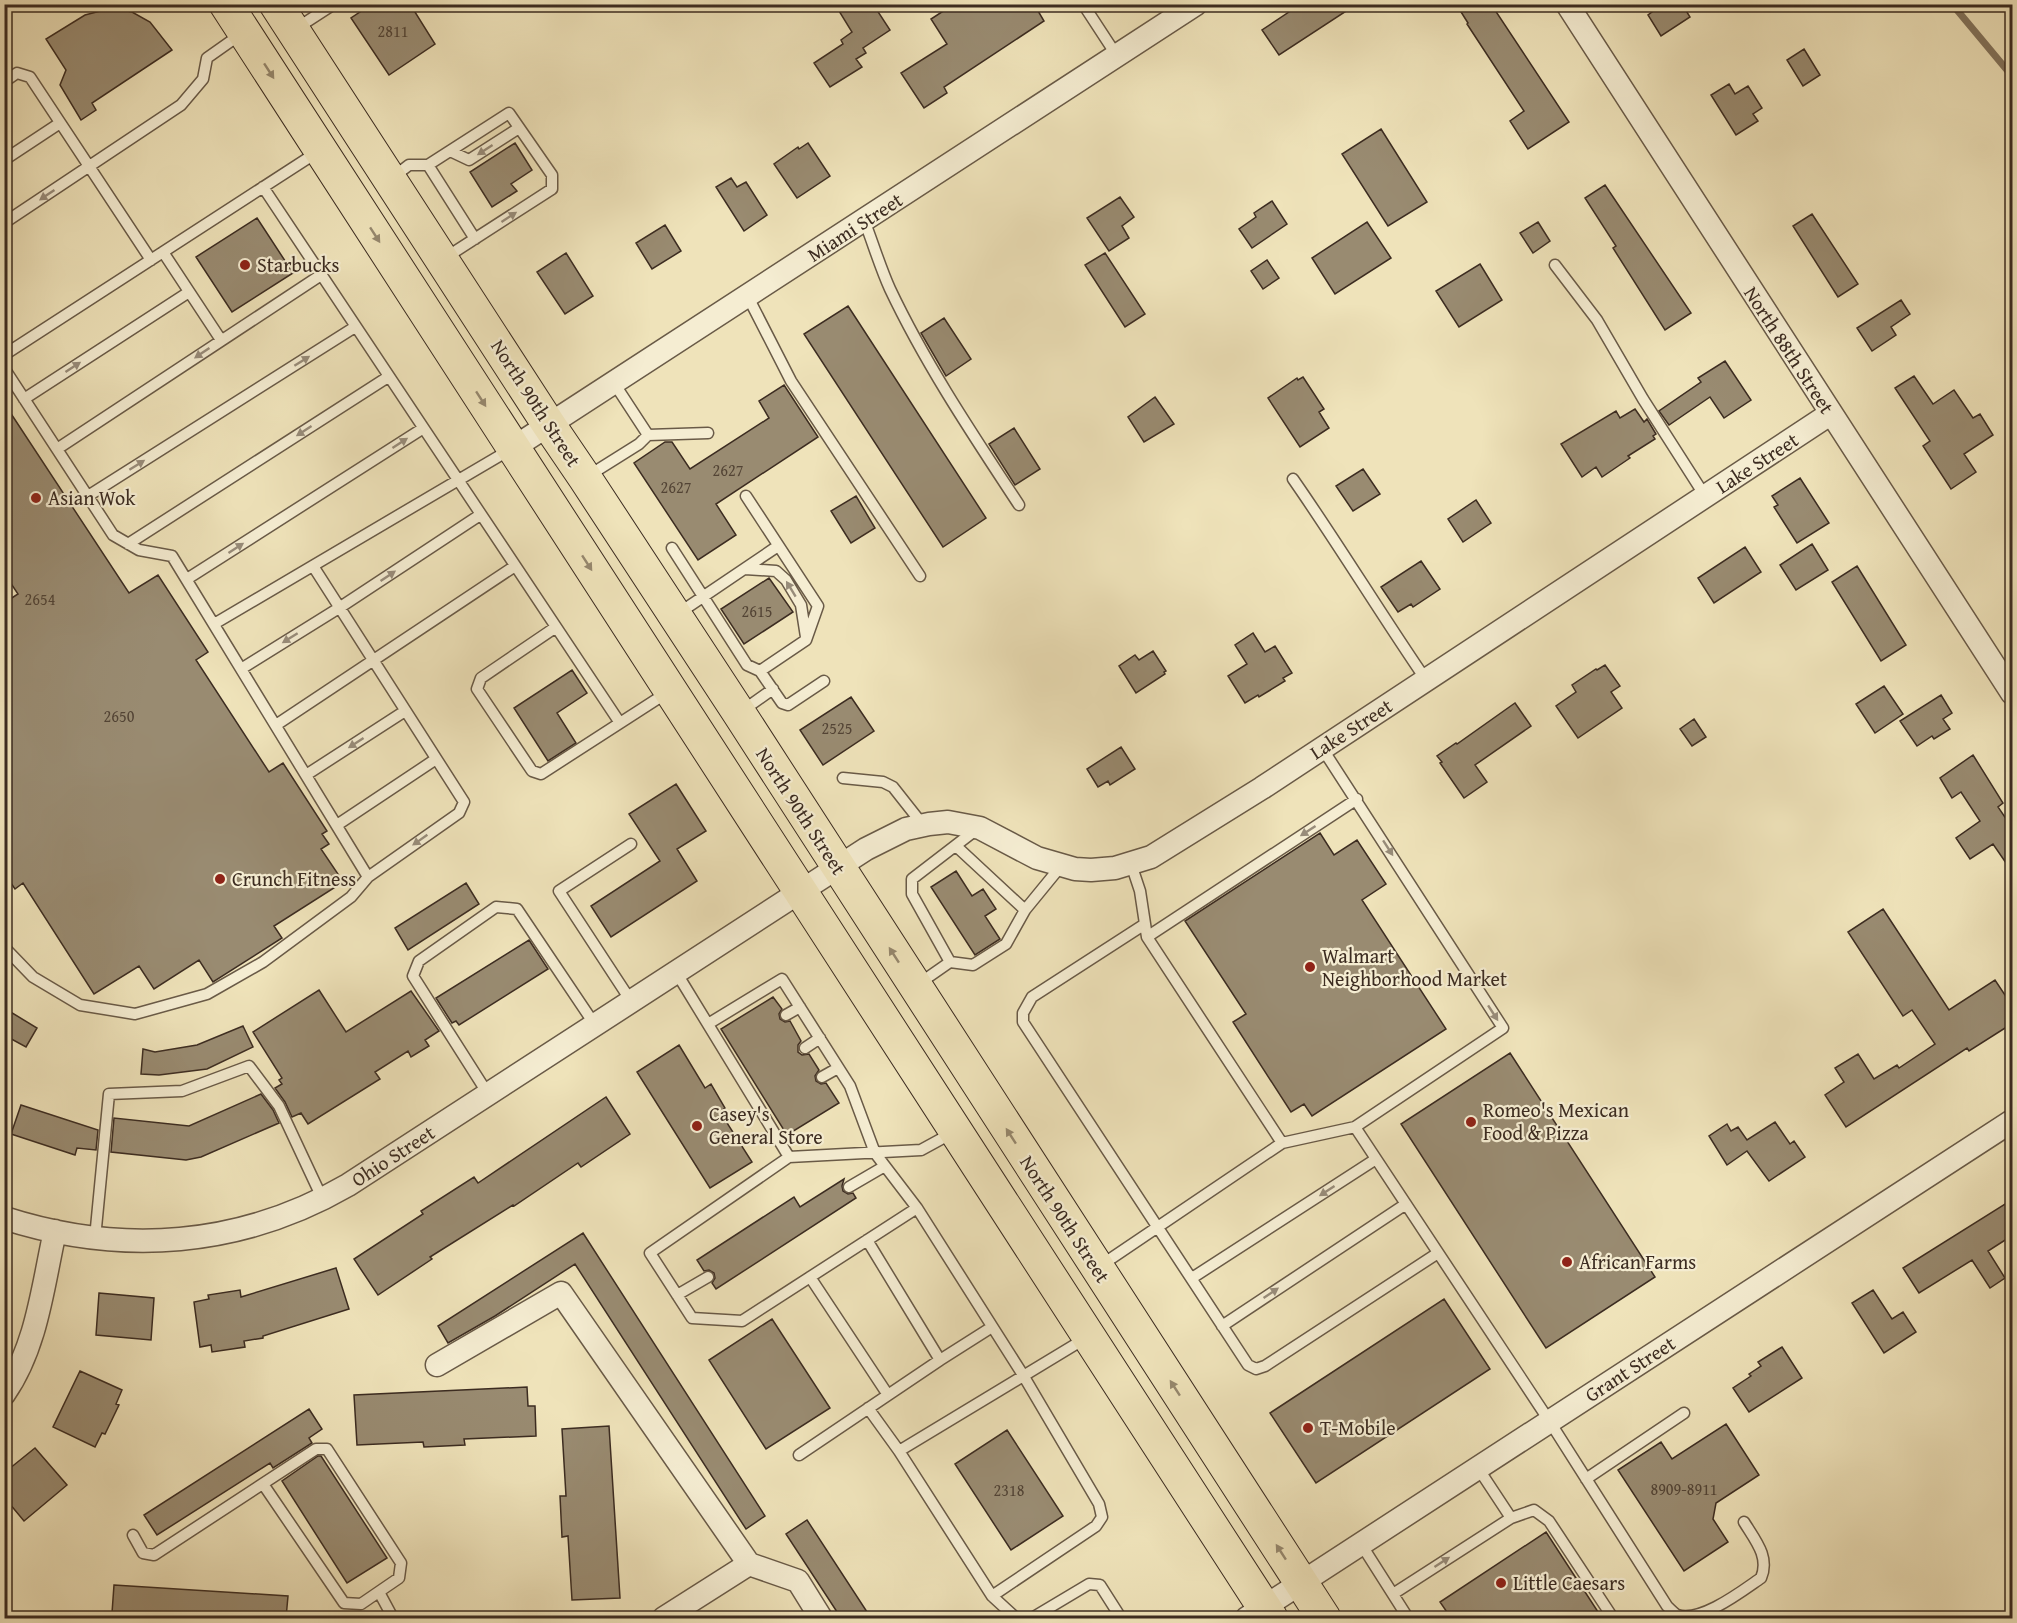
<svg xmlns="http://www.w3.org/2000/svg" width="2017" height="1623" font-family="'Gentium Book Plus',serif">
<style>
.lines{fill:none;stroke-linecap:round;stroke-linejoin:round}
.stream{stroke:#83755e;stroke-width:7}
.building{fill:#998b71;stroke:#3c2c21;stroke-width:1.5}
.service-casing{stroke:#695a47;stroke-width:13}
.minor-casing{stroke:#695a47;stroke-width:25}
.primary-casing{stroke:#3c2c21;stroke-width:35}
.service{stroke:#f5edd2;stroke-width:10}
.minor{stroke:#f5edd2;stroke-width:22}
.primary{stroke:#efe3ba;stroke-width:33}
.oneway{fill:#96886e}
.oneway2{fill:#988c7a}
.poi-dot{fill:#8f2418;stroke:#f5edd2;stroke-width:2}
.labels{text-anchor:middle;stroke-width:4.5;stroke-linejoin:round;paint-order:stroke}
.number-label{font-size:16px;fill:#534435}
.street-label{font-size:20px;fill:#3c2c21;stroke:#f5edd2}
.poi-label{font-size:20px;fill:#3c2c21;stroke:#f5edd2;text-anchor:start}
</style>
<rect width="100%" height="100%" fill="#efe3ba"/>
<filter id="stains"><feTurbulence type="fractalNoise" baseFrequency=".00333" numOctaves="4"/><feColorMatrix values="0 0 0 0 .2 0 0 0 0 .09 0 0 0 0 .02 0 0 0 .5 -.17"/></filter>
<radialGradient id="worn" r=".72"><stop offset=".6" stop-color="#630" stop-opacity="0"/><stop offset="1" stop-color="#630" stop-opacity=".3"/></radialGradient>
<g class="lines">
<path class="stream" d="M1952 4 2012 76"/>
</g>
<path class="building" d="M372 4H410L435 44 389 75 351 18Z
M849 4H873L890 30 863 48 866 53 856 59 862 67 830 87 814 63 843 44 841 40 852 32 839 11Z
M954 4H1034L1044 21 944 87 947 93 924 108 901 73 947 44 931 19Z
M1301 4H1357L1279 55 1262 30Z
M1456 4H1491L1569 122 1528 149 1510 121 1524 111 1467 24 1468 23Z
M1663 4H1682L1690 17 1661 36 1648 15Z
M112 8 132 12 150 22 172 50 92 103 96 110 81 120 60 85 66 70 46 39 85 15Z
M1804 49 1820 75 1803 86 1787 60Z
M1729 84 1735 94 1748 86 1762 108 1753 114 1758 121 1736 135 1711 95Z
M1381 129 1427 202 1388 226 1342 154Z
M515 143 532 170 511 184 517 191 492 207 470 172Z
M808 143 830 176 797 198 774 164 798 147 799 149Z
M731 178 737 187 746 182 767 215 744 231 716 187Z
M1605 185 1691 313 1665 330 1613 248 1616 246 1585 198Z
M1120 197 1134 217 1122 226 1129 238 1109 251 1087 218Z
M1272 201 1287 224 1252 248 1239 229 1256 217 1254 213Z
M1812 214 1858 284 1838 297 1793 226Z
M257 218 293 273 232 312 196 257Z
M1367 222 1391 258 1335 294 1312 258Z
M1538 222 1550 241 1533 253 1520 233Z
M665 225 681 251 652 269 636 243Z
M566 253 593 296 565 314 537 272Z
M1105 253 1145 314 1125 327 1085 265Z
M1267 260 1279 278 1263 289 1251 271Z
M1480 264 1502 300 1459 327 1436 291Z
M1901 300 1910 314 1891 327 1896 335 1872 351 1857 328Z
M848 306 986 518 943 547 804 334Z
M944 318 971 359 946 376 921 333Z
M1725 361 1751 400 1724 418 1710 397 1669 425 1659 411 1701 382 1698 378Z
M1914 376 1933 404 1954 390 1973 418 1980 414 1993 435 1964 454 1976 472 1951 489 1923 446 1930 441 1895 388Z
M1303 377 1324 409 1319 412 1329 428 1300 447 1268 398 1297 378 1298 380Z
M784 385 818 437 716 504 736 535 698 560 634 463 665 442H672L690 469 769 418 759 401Z
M1155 397 1174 424 1144 442 1128 417Z
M4 403 129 593 158 575 208 652 196 660 269 772 283 763 327 831 322 834 329 844 321 849 340 877 334 881 337 886 274 926 282 938 213 982 199 960 154 989 139 966 94 994 23 883 15 889 4 873V603L18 594 4 573Z
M1635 409 1644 422 1647 419 1656 434 1653 436 1655 439 1628 456 1630 458 1602 477 1596 467 1582 477 1561 444 1616 411 1620 418Z
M1014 428 1040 469 1015 485 989 444Z
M1363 469 1380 494 1353 511 1336 486Z
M1800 478 1829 523 1797 543 1774 507 1778 505 1772 496Z
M856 496 875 528 851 543 831 511Z
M1476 500 1491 523 1463 542 1448 519Z
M1812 544 1828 570 1796 590 1780 565Z
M1745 547 1761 572 1714 603 1698 578Z
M1421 561 1440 589 1413 607 1411 604 1398 612 1381 587Z
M1857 566 1906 645 1881 661 1832 582Z
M769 578 793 612 744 644 721 609Z
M1253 633 1265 652 1275 646 1292 673 1283 678 1285 681 1259 697 1258 695 1245 703 1228 676 1247 664 1235 645Z
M1153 651 1166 671 1164 672 1165 674 1136 693 1119 666 1135 655 1139 660Z
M1605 665 1620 686 1611 692 1622 708 1578 738 1556 706 1576 692 1572 685 1596 669 1597 670Z
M572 670 587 693 557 713 576 743 548 761 514 708Z
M1884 686 1903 714 1875 733 1856 704Z
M1941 695 1952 713 1943 719 1950 729 1934 739 1932 736 1917 746 1900 721Z
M851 697 874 731 823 765 800 730Z
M1515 703 1531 726 1475 765 1487 782 1464 798 1440 763 1442 762 1437 756 1456 743 1457 744Z
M1694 719 1706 737 1692 746 1680 729Z
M1121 747 1135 769 1110 785 1108 781 1098 787 1087 769Z
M1973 755 2003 803 1998 807 2013 829V873L1993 844 1970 859 1956 838 1980 821 1961 792 1952 798 1940 778Z
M676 784 706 831 677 849 697 881 611 937 591 906 660 861 629 814Z
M1320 833 1334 855 1357 840 1386 884 1362 900 1446 1029 1312 1116 1304 1104 1291 1112 1233 1022 1246 1014 1185 921Z
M956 871 972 896 983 889 996 909 985 916 1000 939 975 955 931 887Z
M466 883 479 904 408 950 395 928Z
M1883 909 1949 1010 1995 980 2013 1007V1023L1969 1051 1967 1048 1846 1127 1825 1095 1844 1082 1835 1068 1858 1054 1874 1079 1897 1065 1899 1068 1935 1044 1912 1010 1903 1016 1848 932Z
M529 940 548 969 459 1025 456 1021 452 1023 436 998Z
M319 990 346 1032 411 991 439 1031 425 1040 429 1046 411 1057 408 1051 375 1072 380 1079 308 1124 301 1113 292 1117 285 1102 275 1088 282 1084 279 1080 282 1078 253 1032Z
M773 997 782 1009 779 1014 780 1019 785 1022 790 1021 801 1041 798 1045V1052L802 1055 809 1054 819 1070 815 1076 816 1081 821 1084 826 1083 839 1103 787 1135 721 1029Z
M4 1008 37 1028 26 1047 4 1035Z
M243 1026 253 1047 207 1069 159 1075 141 1074 143 1049 155 1052 197 1045Z
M679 1045 705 1088 711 1084 725 1108 720 1112 752 1162 710 1188 637 1072Z
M1510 1053 1655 1277 1546 1348 1401 1124Z
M261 1094 273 1110 279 1123 201 1157 186 1160 111 1152 114 1118 189 1126Z
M606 1097 630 1134 581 1167 578 1163 514 1206 513 1205 430 1257 432 1259 378 1295 354 1259 423 1214 421 1211 474 1177 478 1183Z
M21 1105 98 1130 96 1150 77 1148 75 1155 11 1134Z
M1775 1122 1790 1144 1794 1141 1805 1157 1769 1181 1747 1151 1727 1165 1709 1136 1727 1124 1731 1131 1738 1127 1747 1140Z
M844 1179 842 1186 843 1191 848 1194 853 1193 856 1198 716 1289 712 1283 715 1278 714 1273 709 1270 704 1271 697 1260 794 1197 800 1207Z
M2013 1199V1235L1988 1251 2005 1278 1990 1288 1972 1260 1919 1293 1903 1268Z
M583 1233 765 1516 746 1529 575 1264 495 1316 448 1343 438 1326Z
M336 1268 349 1309 263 1336V1338L244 1341 245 1347 212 1352 211 1345 200 1347 194 1302 209 1299 208 1295 240 1290 241 1297Z
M1873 1290 1892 1319 1903 1312 1916 1332 1884 1353 1852 1303Z
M99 1293 154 1298 151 1340 96 1335Z
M1444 1299 1490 1369 1316 1483 1270 1413Z
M772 1319 830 1408 766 1449 709 1360Z
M1782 1347 1802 1378 1749 1412 1733 1388 1751 1376 1749 1374 1761 1366 1758 1362Z
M80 1371 122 1390 116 1404 119 1405 105 1434 102 1433 95 1447 53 1427Z
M527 1387 528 1406H535L536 1436 464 1439 465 1445 424 1447 423 1442 357 1445 354 1395Z
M309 1409 322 1429 309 1438 312 1443 273 1468 270 1463 157 1535 144 1515Z
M1726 1424 1759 1475 1716 1503 1713 1519 1728 1542 1684 1571 1618 1470 1661 1442 1672 1459Z
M609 1426 620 1598 572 1600 568 1536 562 1537 560 1496H566L562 1429Z
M1007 1430 1063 1516 1011 1550 955 1464Z
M35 1448 67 1485 24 1521 4 1497V1473Z
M318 1456H321L387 1558 347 1583 282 1481Z
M807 1520 871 1618H841L786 1534Z
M1546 1532 1602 1618H1451L1440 1602Z
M114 1585 288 1596 286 1618H115V1613H112Z"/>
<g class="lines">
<g class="service-casing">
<path id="service" d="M1083 4 1117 56
M297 28 334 4
M4 82 17 73 30 77 151 260
M450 151 469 160 519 128
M4 160 60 123
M428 165 475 239
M392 178 409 165H428L509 113 552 175V189L445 258
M263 187C381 366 501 544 620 723L541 774 532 771 477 689 481 678 556 627
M864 220C873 243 880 267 890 289 926 365 973 435 1019 505
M4 223 181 105 203 79 207 58 241 34
M163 252 221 340
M1555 265 1597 320 1643 399 1705 496
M748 297 791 381 920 576
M4 355 319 151
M4 368 113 535 139 550 172 556 368 877 351 897 263 962 207 994 135 1014 80 1005 33 977 4 947
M24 399 189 292
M648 435 708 433
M57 449 321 275
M588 476 639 444 648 435 614 383
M1293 479C1339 545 1380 613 1426 680
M88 496 355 327
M128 544 388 377
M672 548 747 665 760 671 806 640 818 606 746 496
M313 566 464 802 459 813 368 877
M745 569 776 571 786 580 801 605 806 637
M187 579 422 429
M679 613 778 546
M214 624 511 449
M241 669 339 608 480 515
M760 671 782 703 788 705 824 681
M742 711 773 689
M620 723 668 692
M276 725 515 566
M306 775 405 711
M843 778 883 782 893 787 923 825
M337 825 436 759
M956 846 1025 910 1061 866
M1145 924 1032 997 1023 1013V1022L1248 1365 1256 1369 1265 1366 1438 1253
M1147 937 1357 799
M950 962 973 965 1006 944 1025 910
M676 972 789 1157 921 1150 954 1132
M917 985 950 962 912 894V879L977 829
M631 1001 559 891 631 844
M786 1015 800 1007
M708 1024 782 979 850 1086 875 1153 917 1208
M805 1048 820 1038
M822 1077 838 1068
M488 1094 413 976 419 961 496 907 517 909 595 1025
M1355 1127 1550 1422 1667 1606C1670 1609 1674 1613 1677 1615 1701 1623 1742 1591 1761 1578 1770 1557 1755 1540 1744 1522
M1282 1143 1355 1127 1503 1028 1322 748
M789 1157 650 1253 692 1318 742 1321 917 1208 1023 1375 1099 1504 1102 1517 1096 1526 992 1596
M849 1187 885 1166
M95 1238 109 1094 182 1091 249 1066 279 1106 323 1200
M867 1240 940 1360
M1100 1266 1282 1143 1147 937 1140 891 1131 864
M810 1277 888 1395
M1192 1278 1376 1159
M677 1295 708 1277
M1222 1326 1406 1204
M868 1408 899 1451
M799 1455 940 1360 992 1327
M1586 1479 1684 1413
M1511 1518 1534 1510 1549 1521 1613 1618
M133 1535 143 1553 154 1555 316 1449H327L401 1563 399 1578 361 1604 344 1603 263 1484
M1361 1544 1408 1618
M379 1592 393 1618
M1393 1594 1511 1518 1478 1468
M1016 1618 992 1596 899 1451 1086 1338
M1032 1618 1089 1584 1100 1585 1121 1618"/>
</g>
<g class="minor-casing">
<path id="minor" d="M1567 4 2012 693
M513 448 1196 4
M4 1218C122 1256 241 1247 348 1185L866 849 906 829 929 824 948 822 980 828 1037 858 1075 869 1091 870 1115 868 1151 857 1262 788 1830 414
M437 1365 561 1293 749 1564 664 1618
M4 1394C37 1347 43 1285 55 1231
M749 1564 798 1581 821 1618
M1247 1618 2012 1121"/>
</g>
<g class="primary-casing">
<path id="primary" d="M226 4 1271 1618
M276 4 549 425 585 478 739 713 1324 1618"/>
</g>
<use href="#service" class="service"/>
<use href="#minor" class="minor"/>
<use href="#primary" class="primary"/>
</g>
<defs><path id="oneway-solid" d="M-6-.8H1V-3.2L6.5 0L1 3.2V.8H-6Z" transform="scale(1.5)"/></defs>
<g class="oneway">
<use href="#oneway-solid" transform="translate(269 71) rotate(57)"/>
<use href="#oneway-solid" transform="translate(375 235) rotate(57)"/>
<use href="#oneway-solid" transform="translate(481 399) rotate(57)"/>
<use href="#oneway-solid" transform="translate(587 563) rotate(57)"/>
<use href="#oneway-solid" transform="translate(894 955) rotate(-123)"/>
<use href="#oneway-solid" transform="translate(1011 1136) rotate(-123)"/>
<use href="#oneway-solid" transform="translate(1175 1388) rotate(-123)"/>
<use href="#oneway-solid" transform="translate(1281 1552) rotate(-123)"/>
</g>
<g class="oneway2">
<use href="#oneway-solid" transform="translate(485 150) rotate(147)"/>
<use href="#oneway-solid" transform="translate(47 195) rotate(146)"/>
<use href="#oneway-solid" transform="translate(509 217) rotate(-33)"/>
<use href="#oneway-solid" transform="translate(202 353) rotate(146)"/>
<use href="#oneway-solid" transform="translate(302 361) rotate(-32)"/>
<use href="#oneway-solid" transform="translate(73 367) rotate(-33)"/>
<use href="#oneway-solid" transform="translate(304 431) rotate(147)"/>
<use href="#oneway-solid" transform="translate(400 443) rotate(-33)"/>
<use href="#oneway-solid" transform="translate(137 465) rotate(-32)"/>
<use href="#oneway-solid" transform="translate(236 548) rotate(-33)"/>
<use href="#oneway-solid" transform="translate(388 576) rotate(-34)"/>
<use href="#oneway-solid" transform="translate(791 589) rotate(-121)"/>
<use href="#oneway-solid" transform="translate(290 638) rotate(148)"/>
<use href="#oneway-solid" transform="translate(356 743) rotate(147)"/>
<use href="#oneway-solid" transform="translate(1308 831) rotate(147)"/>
<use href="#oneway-solid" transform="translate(420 840) rotate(145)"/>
<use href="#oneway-solid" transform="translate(1388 848) rotate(57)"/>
<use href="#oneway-solid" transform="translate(1493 1013) rotate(57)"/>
<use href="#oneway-solid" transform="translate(1327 1191) rotate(147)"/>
<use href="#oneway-solid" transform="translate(1271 1293) rotate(-34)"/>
<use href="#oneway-solid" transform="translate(1442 1562) rotate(-33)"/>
</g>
<g class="poi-dot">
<circle cx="245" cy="265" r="6"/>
<circle cx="36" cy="498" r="6"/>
<circle cx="220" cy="879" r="6"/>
<circle cx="1310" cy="967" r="6"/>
<circle cx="1471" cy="1122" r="6"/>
<circle cx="697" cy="1126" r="6"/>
<circle cx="1567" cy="1262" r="6"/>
<circle cx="1308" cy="1428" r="6"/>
<circle cx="1501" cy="1583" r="6"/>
</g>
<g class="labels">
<g class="number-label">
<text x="393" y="37">2811</text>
<text x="728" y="476">2627</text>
<text x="676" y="493">2627</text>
<text x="40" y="605">2654</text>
<text x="757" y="617">2615</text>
<text x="119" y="722">2650</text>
<text x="837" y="734">2525</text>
<text x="1684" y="1495">8909-8911</text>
<text x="1009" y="1496">2318</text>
</g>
<g class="street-label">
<text transform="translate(855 227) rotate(-33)" y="7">Miami Street</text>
<text transform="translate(1789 350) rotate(57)" y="7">North 88th Street</text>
<text transform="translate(536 403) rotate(57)" y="7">North 90th Street</text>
<text transform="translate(1757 463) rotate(-33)" y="7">Lake Street</text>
<text transform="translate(1351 729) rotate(-33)" y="7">Lake Street</text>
<text transform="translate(801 811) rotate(57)" y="7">North 90th Street</text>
<text transform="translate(393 1156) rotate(-33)" y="7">Ohio Street</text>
<text transform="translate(1065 1219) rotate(57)" y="7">North 90th Street</text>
<text transform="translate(1630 1369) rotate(-33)" y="7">Grant Street</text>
</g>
<g class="poi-label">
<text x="257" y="272">Starbucks</text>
<text x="48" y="505">Asian Wok</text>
<text x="232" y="886">Crunch Fitness</text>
<text x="1322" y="963">Walmart<tspan x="1322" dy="23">Neighborhood Market</tspan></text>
<text x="1483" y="1117">Romeo's Mexican<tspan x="1483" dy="23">Food &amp; Pizza</tspan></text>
<text x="709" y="1121">Casey's<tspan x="709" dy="23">General Store</tspan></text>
<text x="1579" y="1269">African Farms</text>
<text x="1320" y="1435">T-Mobile</text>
<text x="1513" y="1590">Little Caesars</text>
</g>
</g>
<rect width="2017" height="1623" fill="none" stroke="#efe3ba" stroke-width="24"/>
<rect x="6" y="6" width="2005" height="1611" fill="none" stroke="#3c2c21" stroke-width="3"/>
<rect x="12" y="12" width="1993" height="1599" fill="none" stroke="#3c2c21" stroke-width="1.5"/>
<rect width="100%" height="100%" filter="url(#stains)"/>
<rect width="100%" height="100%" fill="url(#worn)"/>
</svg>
